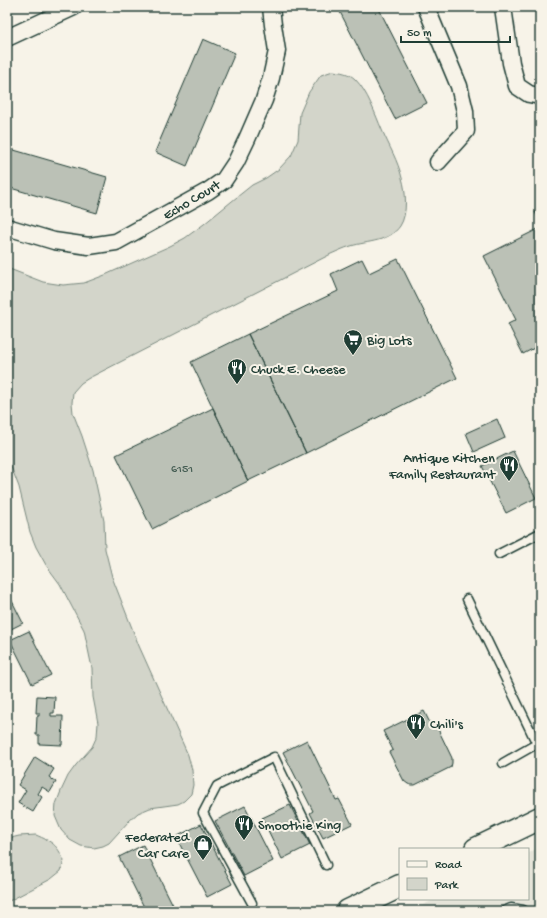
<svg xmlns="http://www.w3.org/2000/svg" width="547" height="918" font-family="'Gochi Hand',sans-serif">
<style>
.built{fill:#e5e4d9}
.green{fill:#d3d5ca;stroke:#79897f}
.building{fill:#bbc1b6;stroke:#1f3d34}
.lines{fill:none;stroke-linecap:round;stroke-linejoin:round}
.lane-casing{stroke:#1f3d34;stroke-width:11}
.street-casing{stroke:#1f3d34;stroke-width:19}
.primary-casing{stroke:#1f3d34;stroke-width:25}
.lane{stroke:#f7f3e8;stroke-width:8}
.street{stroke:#f7f3e8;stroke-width:16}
.primary{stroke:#f7f3e8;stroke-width:22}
.labels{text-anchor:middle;stroke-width:4;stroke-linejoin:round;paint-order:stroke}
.number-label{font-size:12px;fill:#465e54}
.street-label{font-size:14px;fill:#1f3d34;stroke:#f7f3e8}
.poi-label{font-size:14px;fill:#1f3d34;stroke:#f7f3e8;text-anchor:start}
</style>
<rect width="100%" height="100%" fill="#f7f3e8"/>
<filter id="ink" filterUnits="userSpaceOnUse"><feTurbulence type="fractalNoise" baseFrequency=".025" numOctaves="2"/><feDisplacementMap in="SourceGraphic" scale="8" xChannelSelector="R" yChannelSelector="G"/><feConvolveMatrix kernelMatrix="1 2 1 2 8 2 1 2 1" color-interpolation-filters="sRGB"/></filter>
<g filter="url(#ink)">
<path class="built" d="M540 847V911H411L435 899H528V853Z"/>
<path class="green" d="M333 71C341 72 349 73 355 79 368 92 375 114 382 130 389 146 398 161 402 178 406 191 408 214 400 226 389 242 368 241 351 246 344 248 338 251 331 254L89 378 81 383 73 392 72 403 73 413 82 436 93 470 104 521 105 549 112 577 139 646 188 755 192 770 193 785 191 794 184 801 178 804 150 808 138 813 129 821 109 843 103 846 94 848 81 846 70 840 61 830 55 816 56 804 61 791 68 776 76 765 92 747 97 736 98 723 93 697 92 668 84 630 60 584 46 565 36 547 30 532 19 487 12 469 7 460V268L43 282 63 285 84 283 105 275 170 246 185 238 204 224 237 197 252 185 266 178 279 169 291 156 298 140 300 113 309 92 321 75Z
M36 835C52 842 57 844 64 861L61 871 51 879 7 902V839L19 836Z"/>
<path class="building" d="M344 7H378L427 103 395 119 339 10Z
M203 39 235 53 187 166 155 152Z
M7 148 107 177 97 213 7 187Z
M540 210V222L535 212Z
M540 228V345L523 354 508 324 516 320 484 256Z
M362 259 369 273 398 259 457 378 306 453 248 334 338 291 331 274Z
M248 334 306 453 248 481 191 362Z
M213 408 248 481 152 529 116 455Z
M497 419 505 438 474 452 466 433Z
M513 451 536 498 506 513 482 466Z
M9 595 23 623 7 631V597Z
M29 631 51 675 32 684 10 640Z
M37 696 55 697 54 713H51V716H63L62 745 39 744V735H36L37 716H39V713H36Z
M424 711 433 729 437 727 452 758V763L451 767 415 785H411L408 784 404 781 389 752 393 750 383 731Z
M307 740 336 800 339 799 352 824 323 838 310 813 313 811 283 752Z
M35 757 54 769 49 777 56 782 50 792 42 787 38 794 42 797 33 812 18 803 26 790 18 785Z
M290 805 310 845 282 859 262 818Z
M245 806 273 861 244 876 215 821Z
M201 824 232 884 207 897 176 837Z
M143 845 176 911H146L119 857Z"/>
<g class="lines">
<g class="lane-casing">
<path id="lane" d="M499 554 540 533
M467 599 537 744
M503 763 540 742
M252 903 203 813 217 786 274 757 326 865
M504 911 511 908 523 910V911"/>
</g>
<g class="street-casing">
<path id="street" d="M426 7 459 86 465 111 466 131 438 162
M503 7 511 63 517 86 529 94 540 96
M7 38 74 7
M7 227 54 241 89 246 116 242 208 191 224 180 236 162 247 139 264 100 271 78 277 51 273 25 271 7"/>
</g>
<g class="primary-casing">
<path id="primary" d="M476 849 540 818
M348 911 400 886"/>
</g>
<use href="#lane" class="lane"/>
<use href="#street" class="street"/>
<use href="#primary" class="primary"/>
</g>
</g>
<defs>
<g id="supermarket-pin" transform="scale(1)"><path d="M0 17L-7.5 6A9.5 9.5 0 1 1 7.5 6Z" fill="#1f3d34" stroke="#f7f3e8"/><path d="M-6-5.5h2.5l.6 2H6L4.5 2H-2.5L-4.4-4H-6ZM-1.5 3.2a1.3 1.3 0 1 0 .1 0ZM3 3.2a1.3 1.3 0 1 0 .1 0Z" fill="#fff"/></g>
<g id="restaurant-pin" transform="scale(1)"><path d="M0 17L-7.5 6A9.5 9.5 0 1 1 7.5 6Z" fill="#1f3d34" stroke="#f7f3e8"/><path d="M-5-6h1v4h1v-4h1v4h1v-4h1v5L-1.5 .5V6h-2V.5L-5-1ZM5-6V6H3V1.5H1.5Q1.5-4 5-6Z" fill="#fff"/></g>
<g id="shop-pin" transform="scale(1)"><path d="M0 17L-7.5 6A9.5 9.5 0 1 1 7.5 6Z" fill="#1f3d34" stroke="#f7f3e8"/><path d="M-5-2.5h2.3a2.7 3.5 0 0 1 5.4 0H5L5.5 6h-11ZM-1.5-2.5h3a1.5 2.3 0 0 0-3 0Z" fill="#fff"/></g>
</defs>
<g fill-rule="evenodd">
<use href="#supermarket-pin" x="353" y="339"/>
<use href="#restaurant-pin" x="237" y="368"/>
<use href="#restaurant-pin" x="509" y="465"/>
<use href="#restaurant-pin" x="416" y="723"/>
<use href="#restaurant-pin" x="244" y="824"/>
<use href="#shop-pin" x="203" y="844"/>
</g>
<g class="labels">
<g class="number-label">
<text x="182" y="472">6151</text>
</g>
<g class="street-label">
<text transform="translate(191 199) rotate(-31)" y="5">Echo Court</text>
</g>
<g class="poi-label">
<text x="367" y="344">Big Lots</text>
<text x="251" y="373">Chuck E. Cheese</text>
<text x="495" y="462" text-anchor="end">Antique Kitchen<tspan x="495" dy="16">Family Restaurant</tspan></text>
<text x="430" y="728">Chili's</text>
<text x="258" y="829">Smoothie King</text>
<text x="189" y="841" text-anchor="end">Federated<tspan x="189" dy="16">Car Care</tspan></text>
</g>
</g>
<rect width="547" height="918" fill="none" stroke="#f7f3e8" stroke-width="24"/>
<rect x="12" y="12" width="523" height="894" fill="none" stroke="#1f3d34" stroke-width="1.5" filter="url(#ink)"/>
<rect x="399" y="848" width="130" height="52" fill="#f7f3e8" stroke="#a1aaa0"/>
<rect x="407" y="861" width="20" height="6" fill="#f7f3e8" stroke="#a1aaa0"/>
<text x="435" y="868" font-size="12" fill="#1f3d34">Road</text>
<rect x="407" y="878" width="20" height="12" fill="#d3d5ca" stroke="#a1aaa0"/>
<text x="435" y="888" font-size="12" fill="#1f3d34">Park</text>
<path d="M401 36v6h109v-6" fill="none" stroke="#1f3d34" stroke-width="2"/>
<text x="407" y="36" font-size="12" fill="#1f3d34" stroke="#f7f3e8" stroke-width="3" paint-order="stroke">50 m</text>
</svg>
